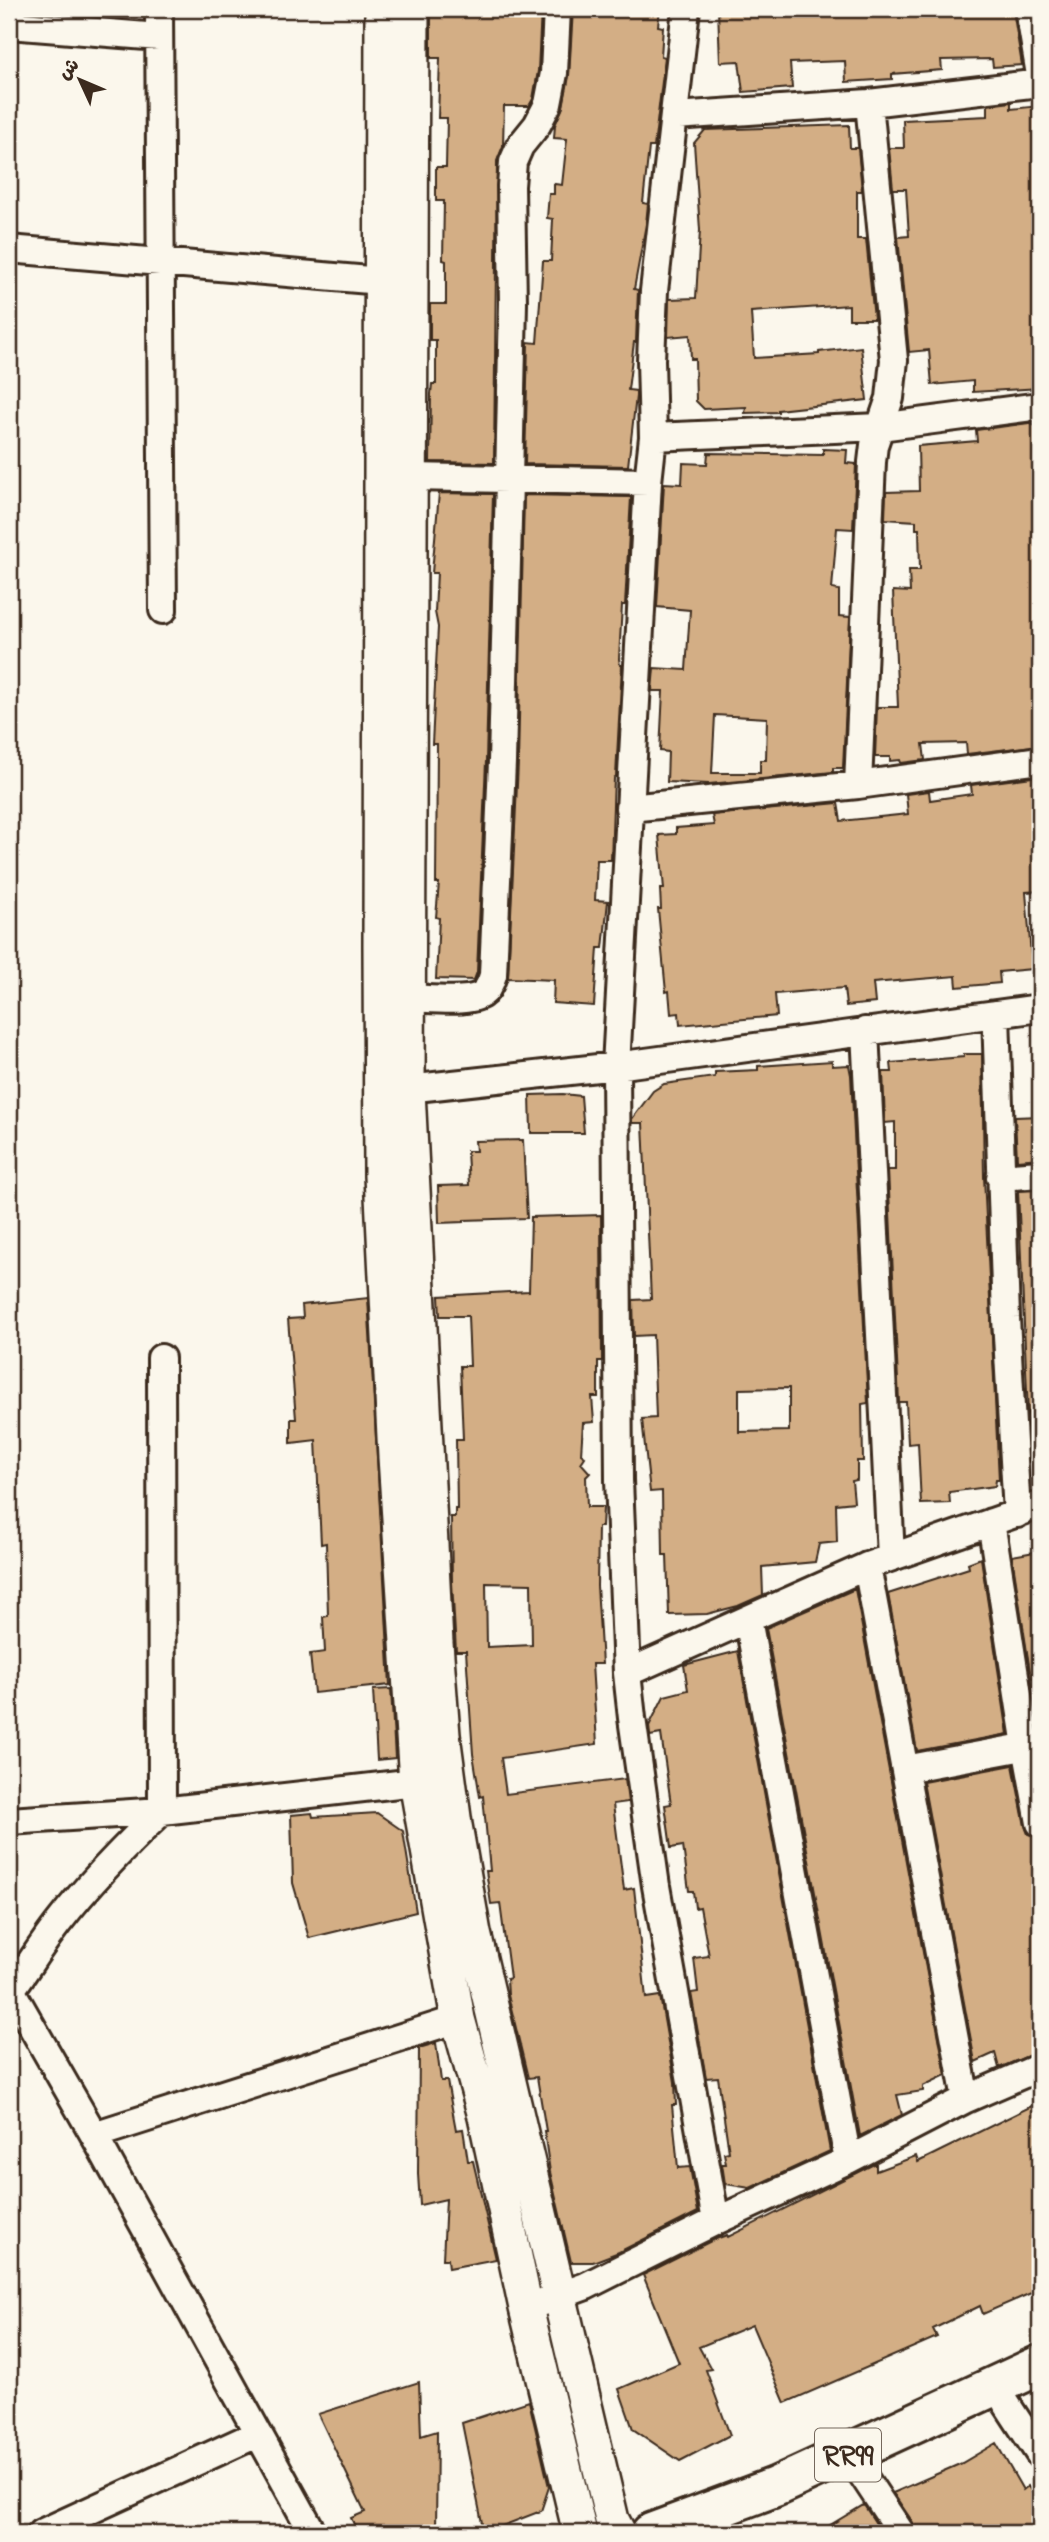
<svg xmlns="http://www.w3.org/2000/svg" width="1049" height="2542" font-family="'Indie Flower','Playpen Sans Arabic',sans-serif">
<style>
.building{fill:#d3ae85;stroke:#3b2a1e;stroke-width:2;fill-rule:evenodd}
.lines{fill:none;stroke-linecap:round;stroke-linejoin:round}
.minor-casing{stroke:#3b2a1e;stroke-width:32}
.tertiary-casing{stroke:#3b2a1e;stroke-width:38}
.primary-casing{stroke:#3b2a1e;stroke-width:44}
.minor{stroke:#fbf7ec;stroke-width:26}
.tertiary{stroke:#fbf7ec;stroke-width:33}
.primary{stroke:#fbf7ec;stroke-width:38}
.labels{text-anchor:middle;stroke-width:7;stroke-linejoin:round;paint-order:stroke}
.shield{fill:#fbf7ec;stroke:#75685c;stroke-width:2}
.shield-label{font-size:30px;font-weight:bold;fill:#3b2a1e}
</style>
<rect width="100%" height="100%" fill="#fbf7ec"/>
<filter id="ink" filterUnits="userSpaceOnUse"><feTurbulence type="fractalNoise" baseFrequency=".0143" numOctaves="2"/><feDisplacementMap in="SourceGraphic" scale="14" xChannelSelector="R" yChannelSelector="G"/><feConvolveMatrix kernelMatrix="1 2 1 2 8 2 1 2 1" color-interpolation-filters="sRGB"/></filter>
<g filter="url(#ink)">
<path class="building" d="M431 9H541L538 71 533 99 529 106H504L503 146 497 161 494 463 430 462 431 394 432 384H436V340H430V304H446V261L443 260 444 201H436V167H446L447 118H438L440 58H431Z
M573 9H660L658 26 663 27 661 56 665 57 654 147H649L643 203 648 204 646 224 634 289 638 290 636 342H634L628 390 636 391V396L628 466 525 464 528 342 537 343 543 261H551L553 219 547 218 549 194H554V184L562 185 567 139 554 138 555 125 563 107 569 76Z
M718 9H783V16L827 13 826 9H1008L1013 10 1022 65 993 67 992 59 941 60 942 70 892 74V79L846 82 845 61 790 63 792 88 743 92 739 61 720 62Z
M1011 102V109L1040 106V388L973 392V381L932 385 929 350 909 352 898 237 909 236 906 189H893L889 148H904L903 120 988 116V105Z
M849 125 850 148H858L862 191H857V239H866L874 319H849V305L751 312 754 358 819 354V352L861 347 867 400 778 410V412L745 413 746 407 704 409 696 401 695 359H691L690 335 668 337 669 299 696 298 700 230 694 143 705 130Z
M1029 423 1040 428V745L967 754 966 743 923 744 925 760 901 763 900 760 890 761V757H875L877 707H898L893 591 910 592 909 570H920L919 529H916V521L885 519 886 492 919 491 918 446 977 441 976 430Z
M823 449 847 450 846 463 856 464 853 529 837 528 832 589 839 590V616L850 617 843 768H833V772L709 784 667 782 668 752 660 751 663 691H652L654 668 686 670 690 610 657 607 664 483 682 484 683 463 707 464 708 453 823 455ZM715 715 767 718 766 760H760V773H712Z
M439 493 493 494 486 761 477 972 474 980 436 979 439 918 436 917 439 883H436L437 744H432L438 627 435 612 437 573H432Z
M524 495 631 497 625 605H622L619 659 620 665H622L616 776 614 778 611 860H597L595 900 608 901 603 948H598L594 1006 553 1003 554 980 508 978 518 763Z
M1040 776V891L1026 892 1032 969 999 972 1000 983 957 987 956 976 873 983 875 1003 846 1006 844 988 775 994 777 1016 680 1025 679 1013 671 1014 669 991 666 992 658 909H661L660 889H664L659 835 676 834V828L714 825 712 815 838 803 841 821 908 814 906 794 929 791 930 800 972 794 971 785Z
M964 1054H982L984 1177 999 1480H996L995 1486 949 1492 950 1503 921 1504 918 1443 908 1444 906 1402H899L888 1170H895V1122L885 1123 883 1072H892L891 1063 964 1057Z
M832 1061V1066L849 1065 851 1075 868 1403 862 1404 863 1461H857V1480L852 1481 854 1502 836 1504 837 1542 819 1544 815 1562 762 1567 763 1595 738 1606 707 1614 669 1615 667 1555H663L662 1491 650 1492 642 1419 656 1418 653 1335 634 1336 633 1300 651 1299 643 1123H632V1119L653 1091 664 1084 715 1077V1072L758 1070V1066ZM789 1388V1431L739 1432V1389Z
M563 1094 581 1096 584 1133H531L530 1095Z
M1040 1116V1158L1017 1160 1015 1117Z
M523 1140 527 1218 464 1220V1222L439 1223 438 1186 469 1185 467 1151H476L475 1141Z
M1040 1190V1457L1030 1458 1018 1191Z
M601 1215 602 1361H598V1397H592L594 1422 583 1423 581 1454 585 1457 581 1463 590 1473 586 1477 587 1507H603L602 1527H598L597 1586 602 1664H592L597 1744 501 1758 506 1794 625 1779 628 1802 613 1804 624 1890 634 1888 646 1998 660 1996 675 2082 676 2105H672L678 2168 690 2167 698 2212 619 2252 593 2262H571L550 2172 544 2131H546L537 2077 528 2078 508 1995 507 1979 510 1978 500 1903 491 1904 486 1871H490L483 1796 480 1797 473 1754 466 1651H456L452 1582 451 1517H455V1509H457L456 1439H463L460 1366H470L468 1316H440L439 1296 529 1291 531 1217ZM486 1583 531 1584 532 1645 487 1647Z
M368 1298 390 1685 314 1693 310 1654 325 1652 323 1617 328 1616 326 1543 321 1544 316 1440 291 1443V1419H296L288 1319 303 1318 302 1305Z
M1040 1551V1677L1031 1678 1012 1556Z
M981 1558 1008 1734 917 1751 888 1594 969 1568 968 1563Z
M855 1589 946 2075 923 2086V2091L897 2095 902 2115 860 2136 766 1628Z
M738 1651 830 2151 750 2188 725 2184 722 2164H726L724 2153 729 2152 718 2077 706 2078 691 1993 698 1992 694 1958 709 1956 700 1907 695 1908 693 1891H689L683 1846 671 1848 665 1805 671 1804 661 1734 650 1736 649 1726 664 1696 688 1690 684 1665Z
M391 1689 395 1758 377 1760 373 1690Z
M1013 1765 1025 1826 1028 1834 1040 1838V2051L999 2068 995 2053 975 2062 923 1782Z
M312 1813 313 1817 377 1813 403 1831 416 1912 309 1938 293 1883 291 1815Z
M436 2043 441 2081H447L456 2130 463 2129 468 2161H473L496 2259 449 2268 448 2259H443L446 2199 420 2205 418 2174 419 2048Z
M1040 2102V2289L983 2314 980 2306 933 2329 937 2337 785 2403 752 2325 699 2347 711 2369 706 2370 730 2435 680 2461 633 2429 619 2389 679 2363 643 2275 713 2240 727 2235 728 2237 876 2163V2171L916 2156 918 2162Z
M419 2382 421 2436 437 2431 436 2533H358L351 2518 365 2512 318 2414Z
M529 2401 549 2487 541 2511 484 2533 462 2423Z
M996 2443 1023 2490 1028 2486 1040 2506V2533H917L914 2524 893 2493 962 2463Z
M864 2505 882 2533H817L862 2506Z"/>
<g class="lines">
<g class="minor-casing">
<path id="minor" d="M159 9 163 610
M686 9 654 291 651 360 653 437 648 482 616 1066 619 1480 627 1673 632 1718 656 1886 716 2221
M1029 9 1040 75
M9 25 159 37
M675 116 869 103 1040 83
M9 249 381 281
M653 437 880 427 1040 406
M412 477 648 482
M858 785 872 462 874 445 890 398 894 360 869 103
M629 808 858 785 1040 760
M408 998C425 998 469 1004 482 994 488 990 491 982 493 975L502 762 509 480 513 303 511 186 513 162 520 146 537 125 548 104 554 73 557 9
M996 1014 1006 1318 1017 1514
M865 1031 891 1557
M389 1091 616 1066 1040 1008
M1000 1177 1040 1174
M991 1522 1026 1746 1040 1823
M867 1566 966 2099
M748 1619 848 2160
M627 1673 867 1566 1040 1505
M905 1769 1040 1744
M9 1821 162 1811 416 1782
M11 1990 94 2135 313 2533
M9 1993C26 1970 41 1945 59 1922 90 1882 125 1846 162 1811L161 1358
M94 2135 458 2019
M526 2308 586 2286 716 2221 848 2160 966 2099 1040 2067
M1006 2403 1040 2455
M840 2459 860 2471 901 2533
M41 2533 257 2434"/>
</g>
<g class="tertiary-casing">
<path id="tertiary" d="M382 9 380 947 381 1176 395 1457 416 1782 458 2019 485 2116 526 2308 580 2533
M412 9 408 1091 436 1643 443 1735 455 1825 474 1933 612 2520 619 2533"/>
</g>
<g class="primary-casing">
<path id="primary" d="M651 2533 775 2487 1040 2365"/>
</g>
<use href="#minor" class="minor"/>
<use href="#tertiary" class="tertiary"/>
<use href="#primary" class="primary"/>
</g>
</g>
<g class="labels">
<rect class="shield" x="815" y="2428.5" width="66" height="53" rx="5"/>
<g class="shield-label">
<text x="848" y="2465">RR99</text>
</g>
</g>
<rect width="1049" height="2542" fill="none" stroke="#fbf7ec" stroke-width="35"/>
<rect x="18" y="18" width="1014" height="2507" fill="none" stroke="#3b2a1e" stroke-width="2.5" filter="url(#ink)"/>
<g transform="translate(80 80) rotate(314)" stroke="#fbf7ec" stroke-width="5" paint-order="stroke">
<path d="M0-5L12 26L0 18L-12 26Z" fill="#3b2a1e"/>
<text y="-10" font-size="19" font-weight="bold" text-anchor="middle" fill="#3b2a1e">ش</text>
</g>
</svg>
